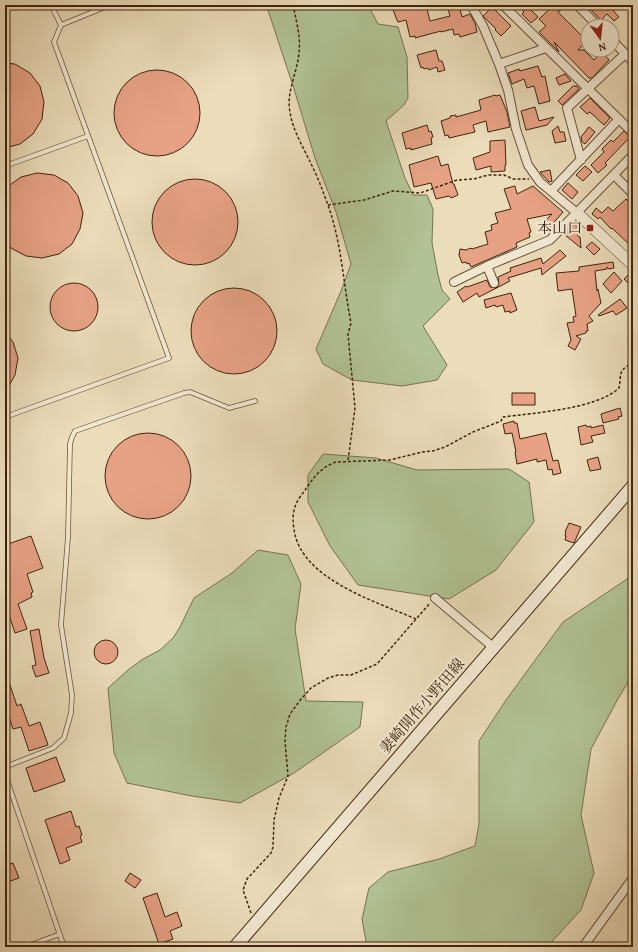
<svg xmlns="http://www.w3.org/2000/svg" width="638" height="952" font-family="'Gentium Book Plus','Noto Serif JP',serif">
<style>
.green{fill:#b1c294;stroke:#787350}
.building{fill:#e7a285;stroke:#3f240b}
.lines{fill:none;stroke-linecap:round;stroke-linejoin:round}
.service-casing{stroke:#6a5237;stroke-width:5.5}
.minor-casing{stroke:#6a5237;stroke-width:10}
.tertiary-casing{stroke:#6a5237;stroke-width:12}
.secondary-casing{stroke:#3f240b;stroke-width:14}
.path{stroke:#3f240b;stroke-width:1.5;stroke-dasharray:3 2;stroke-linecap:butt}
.service{stroke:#f2e8d2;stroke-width:4}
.minor{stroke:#f2e8d2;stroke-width:8}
.tertiary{stroke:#f2e8d2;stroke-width:11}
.secondary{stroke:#f2e8d2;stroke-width:12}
.poi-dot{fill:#8f2418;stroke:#f2e8d2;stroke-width:1.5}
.labels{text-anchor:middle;stroke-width:4;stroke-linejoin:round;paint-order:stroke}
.poi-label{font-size:15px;fill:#3f240b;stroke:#f2e8d2;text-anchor:end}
.street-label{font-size:15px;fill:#3f240b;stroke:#f2e8d2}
</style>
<rect width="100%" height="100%" fill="#ebdcba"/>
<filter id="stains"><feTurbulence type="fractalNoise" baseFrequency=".005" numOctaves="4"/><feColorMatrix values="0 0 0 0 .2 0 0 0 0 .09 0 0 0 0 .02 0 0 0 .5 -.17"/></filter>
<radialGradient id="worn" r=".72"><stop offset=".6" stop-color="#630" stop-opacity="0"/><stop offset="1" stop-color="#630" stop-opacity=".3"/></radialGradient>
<path class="green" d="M267 5H368L378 24 398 27 407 57 408 98 404 105 386 121 405 178 413 195H427L433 209 432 243 438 275 442 290 450 299 423 326 447 365 437 380 402 386 352 380 323 364 316 349 341 291 351 264 336 212 315 158 295 92 267 7Z
M323 454 376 458 417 470 509 469 529 482 534 522 496 570 449 599 358 585 330 546 308 502V475Z
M258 550 288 555 301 584 295 629 306 701 363 702 360 727 294 773 240 803 192 796 127 783 114 753 108 688 128 670 143 659 160 650 173 638 180 627 194 598 232 573Z
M633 575V674L619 697 591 749 581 815 594 873 581 910 547 947H367L362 919 369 888 388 872 439 859 475 846 479 824V741L506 700 563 622Z"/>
<path class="building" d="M397 5H426L430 21 450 16 447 5H459L462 17 470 14 475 23 477 32 460 37 459 34 454 35 453 29 441 32V31L415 38V36L410 37 406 20 398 22 397 20 392 7Z
M517 5H526L538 17 531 23 522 14 524 12Z
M554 5H558L562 9 558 12 587 41 578 50H584L594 60 602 52 609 60 592 78H589L554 42 559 52 539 32 546 26 539 19Z
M586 5H608L619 17 614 21 607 14 601 20Z
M492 7 511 26 501 36 495 30 496 29 483 16Z
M436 50 439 61H442L445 70 438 72 437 67 429 70 428 68 424 69 423 67 421 68 417 55Z
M5 63 15 64 30 73 40 86 44 102 42 119 33 134 20 144 5 148Z
M538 66 542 77 545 76 550 101 539 104 534 86 527 88 524 79 512 84 508 73 519 69 520 71Z
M114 113a43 43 0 1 1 86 0a43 43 0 1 1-86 0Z
M565 74 571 81 559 85 556 78Z
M573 86H577L579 89 562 105 558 101Z
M495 95 496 96 500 95 507 112 510 127 488 132 486 121 473 125 475 132 449 138 448 135 445 136 441 121 450 118V116L456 115V117L481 110 479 100Z
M590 98 610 118 604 125 590 112 587 114 580 107Z
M535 107 539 121 554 117 547 125 526 130 521 111Z
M427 125 429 132 431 131 433 137 431 138 432 144 411 150V148L406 149 402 133Z
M558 126 560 132H564L566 141 555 143 552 131Z
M589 127 595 132 585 144 582 142 581 137Z
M624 131 630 137 605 163 607 165 598 173 591 165 604 152 602 149 611 140 613 142Z
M505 140 506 165H505V171L491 172V166L476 170 473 158 490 152V141Z
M438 156 441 166 448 164 453 184H454L458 195 451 198 449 196 436 199 431 183 414 187 409 165Z
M585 166 592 172 583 181 576 175Z
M550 170 552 181 549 182 540 172Z
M37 173 54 175 68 183 78 196 83 213 80 229 72 244 59 254 42 258 26 256 11 248 5 240V191L7 187 21 177Z
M152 222a43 43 0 1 1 86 0a43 43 0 1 1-86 0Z
M568 183 578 192 572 199 562 190Z
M515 186 517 194 533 186 563 212 550 227 544 222 552 214 527 219 531 232 529 233 530 237 516 243 517 247 471 267 469 263 467 264 466 262 462 263 459 255 460 249 466 250 471 248 472 249 488 244 485 232 492 230 491 225 498 223 495 213 511 209 504 189Z
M626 199 633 206V248L612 228 611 229 600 217 598 219 592 214 596 208 602 213 608 207 613 211Z
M574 224 581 230 577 235 580 237 581 248 565 235Z
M592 242 600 249 594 255 586 247Z
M560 250 566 256 542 275 541 268 508 278 510 281 479 297 477 293 463 302 457 292 466 286 467 287 487 280 490 287 496 288 499 284 498 277 511 271 510 268 541 258 543 264Z
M613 262 614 268 609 269 607 267V269L595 271 597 291 598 289 601 303 589 316 593 321 587 324 588 331H586V333L576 336 581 339 575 350 568 346 571 340 567 323 574 322 573 317 576 316 572 289 558 291 556 273 579 271V267Z
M614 272 622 281 611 293 603 284Z
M631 272H633V288L624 279Z
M50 307a24 24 0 1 1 48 0a24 24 0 1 1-48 0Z
M191 331a43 43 0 1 1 86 0a43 43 0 1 1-86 0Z
M511 293 517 310 510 313V311L505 312 503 305 496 307 495 305 486 308 484 300Z
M620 299 627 308 616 315 613 311 599 316 598 315Z
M5 331 13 342 18 358 15 375 5 393Z
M512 393H535V405H512Z
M620 408 622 416 618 417 619 419 603 423 601 414Z
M514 421V423H517L520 439 546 433 553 461 558 460 561 473 553 475 552 469 548 470 546 460 537 462V459L517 464 515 452H516L512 433 505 434 503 424Z
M586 425 587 427 591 426V428L603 425 605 433 591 436 593 442 581 445 578 427Z
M105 476a43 43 0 1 1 86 0a43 43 0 1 1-86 0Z
M598 457 601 469 590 471 587 460Z
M569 523 581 527 574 543 565 540 566 536H565L566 532H565Z
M31 536 43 568 27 574 33 592 31 593 32 597 18 604 27 629 15 633 9 615 5 617V545Z
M39 629 44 658 49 673 36 677 32 666 36 665 30 631Z
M94 652a12 12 0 1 1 24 0a12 12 0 1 1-24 0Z
M6 673 17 706 21 704 29 726 40 722 48 745 29 751 21 727 13 729 5 704V674Z
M56 757 65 781 34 792 26 768Z
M71 811 76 827 79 826 82 835 80 836 82 842 66 848 70 860 60 864 45 820Z
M13 863 19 878 5 883V866Z
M130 873 141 880 135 888 125 881Z
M157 893 165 917 177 912 182 926 170 931 173 939 159 944 143 898Z"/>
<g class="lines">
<g class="service-casing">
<path id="service" d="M61 25 110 5
M5 166 88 136
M5 417 169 358 54 42 61 25 51 5
M5 767 53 748 64 738 71 713 72 695 61 625 68 537 70 444 72 437 75 431 184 393 190 392 195 394 229 408 255 401
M5 774 64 947
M25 947 60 934"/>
</g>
<g class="minor-casing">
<path id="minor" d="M471 5 483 26 499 64 508 90 516 129 528 165 540 182 577 213
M503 5 633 133
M577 5 598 26
M612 40 633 62
M499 64 546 48
M581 160 567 108 625 54
M614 175 633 194
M551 191 619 119
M487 266 494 283
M454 282 487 266 550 240 633 155
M435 598 494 648
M583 947 633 878"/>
</g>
<g class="tertiary-casing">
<path id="tertiary" d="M577 213 633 265"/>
</g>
<g class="secondary-casing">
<path id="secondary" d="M235 947 633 486"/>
</g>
<path class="path" d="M293 5C296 20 301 37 299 53 297 73 286 93 290 112 293 132 305 150 313 168 319 180 323 192 328 205 342 245 343 282 351 323L348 334 355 408 348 461
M328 205 364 200 393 191 420 193 457 180 474 179 488 175H504L513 179H529
M416 619C377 602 300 579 294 529 292 517 293 507 300 497 311 482 318 468 336 462L390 460 422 452 433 451 445 447 473 432 501 421 503 417C533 413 597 409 619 388 622 373 617 371 633 363
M251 913 243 890 247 879 271 853 273 847 274 820 279 798 288 776 285 741 286 727 290 714 301 699 311 688 328 678 338 675H351L377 664 430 603"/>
<use href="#service" class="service"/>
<use href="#minor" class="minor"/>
<use href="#tertiary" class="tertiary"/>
<use href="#secondary" class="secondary"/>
</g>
<rect class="poi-dot" x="586" y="224" width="8" height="8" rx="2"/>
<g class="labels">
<g class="poi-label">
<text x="582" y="233">本山口</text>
</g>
<g class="street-label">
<text transform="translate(422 706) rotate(-49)" y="5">妻崎開作小野田線</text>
</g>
</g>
<rect width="638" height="952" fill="none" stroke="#ebdcba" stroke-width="20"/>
<rect x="6" y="6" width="626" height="940" fill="none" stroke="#3f240b" stroke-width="2"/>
<rect x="10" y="10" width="618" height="932" fill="none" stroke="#3f240b"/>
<g transform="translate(600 38) rotate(165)"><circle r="19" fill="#f2e8d2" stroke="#aa9a82"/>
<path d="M0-3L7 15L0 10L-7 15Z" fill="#8f2418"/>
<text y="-6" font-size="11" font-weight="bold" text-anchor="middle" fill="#3f240b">N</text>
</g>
<rect width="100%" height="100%" filter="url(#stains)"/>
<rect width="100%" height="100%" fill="url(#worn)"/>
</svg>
